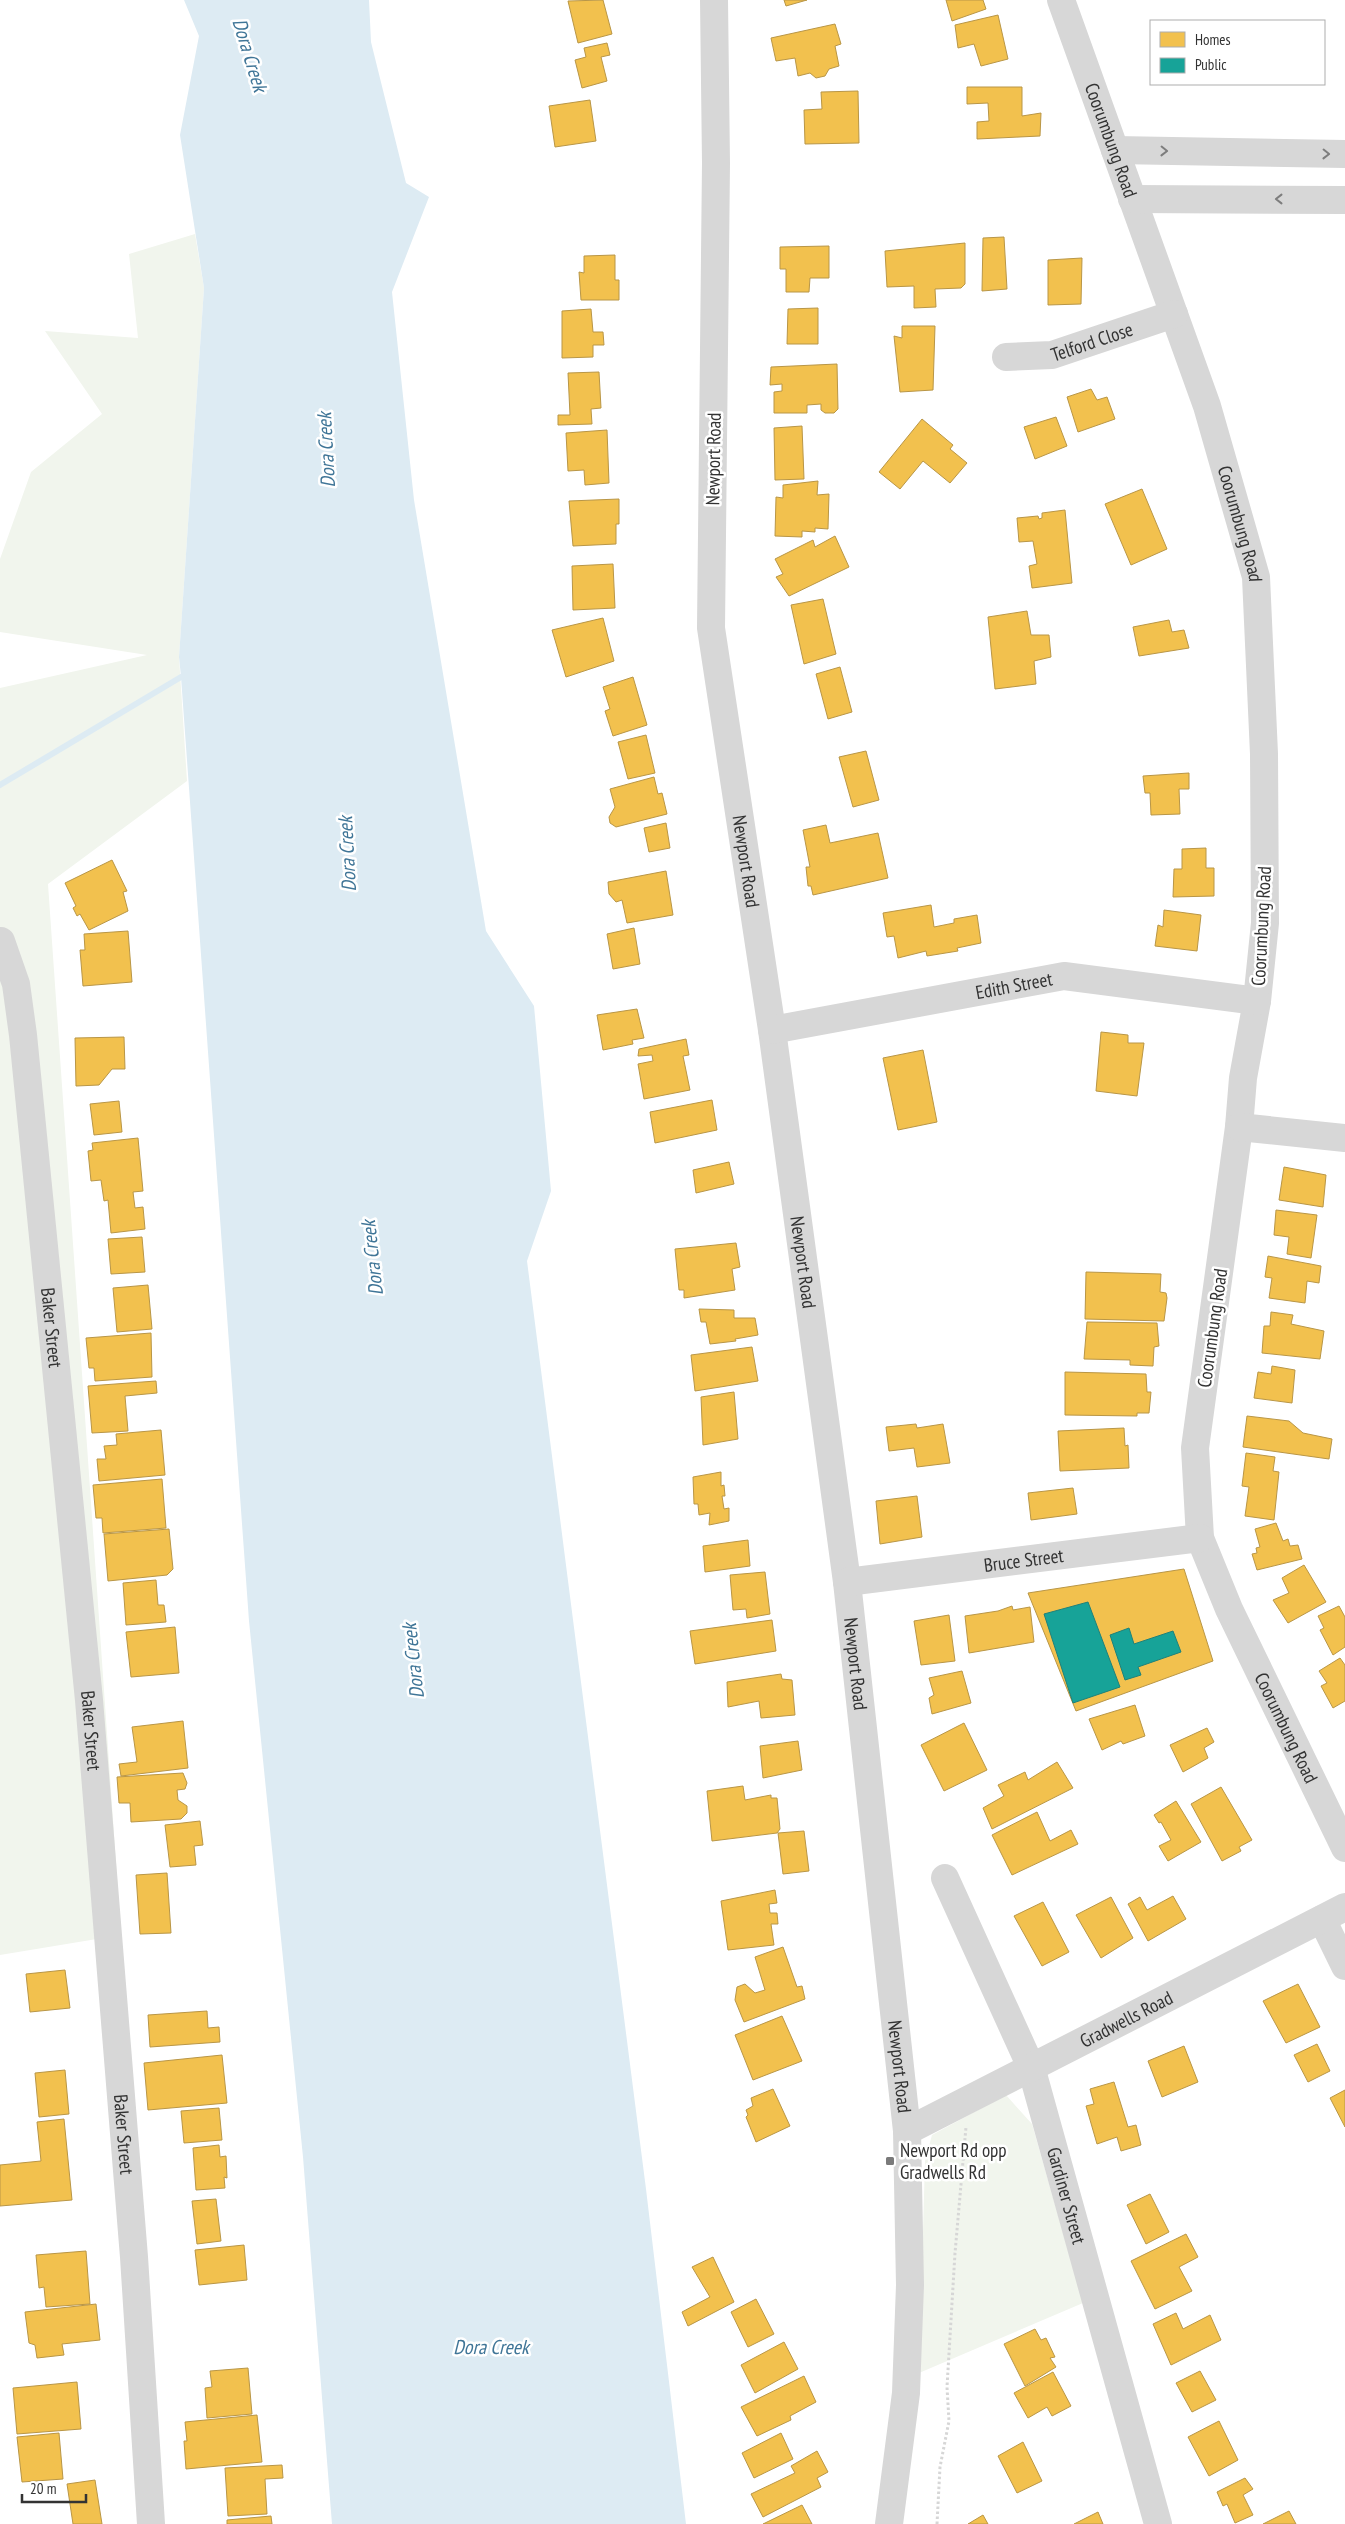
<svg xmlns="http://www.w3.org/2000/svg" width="1345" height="2524" font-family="'PT Sans Narrow',sans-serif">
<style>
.green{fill:#f1f5ed}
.water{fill:#ddebf3}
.homes{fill:#f2c14e;stroke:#b99646}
.public{fill:#17a398;stroke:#1f817a}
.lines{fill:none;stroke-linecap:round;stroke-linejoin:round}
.stream{stroke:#ddebf3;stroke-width:6}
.path{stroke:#d6d6d6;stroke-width:3;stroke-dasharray:2.5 2.5;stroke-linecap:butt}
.minor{stroke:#d7d7d7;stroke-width:28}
.oneway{stroke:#7d7d7d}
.poi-dot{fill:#7a7a7a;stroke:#fff;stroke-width:2}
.labels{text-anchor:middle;stroke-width:5;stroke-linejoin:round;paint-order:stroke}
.street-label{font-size:19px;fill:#333;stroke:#fff}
.poi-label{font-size:19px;fill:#333;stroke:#fff;text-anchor:start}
.water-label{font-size:20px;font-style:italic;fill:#3f7597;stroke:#fff}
</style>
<rect width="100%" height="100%" fill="#fff"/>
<path class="green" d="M195 234 204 288 179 657 187 781 48 884 121 1935 0 1955V688L147 655 0 632V559L31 472 102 414 45 331 138 338 129 254Z
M1006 2095 1032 2124 1083 2303 919 2373 925 2161 932 2135Z"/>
<path class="water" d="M184 0H369L371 42 406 183 429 197 392 292 414 500 486 931 534 1006 551 1191 527 1261 646 2189 686 2524H332L303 2157 249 1621 181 677 179 657 204 288 180 135 199 36Z"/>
<path class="homes" d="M603 0 612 34 578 43 568 1Z
M784 0H807L786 6Z
M946 0H983L986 9 952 21Z
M998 15 1008 59 981 66 974 44 958 48 955 25Z
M835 24 841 44 835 46 839 66 829 69 825 76 816 78 810 73 798 76 795 58 776 61 771 38Z
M607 43 610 55 601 57 607 81 582 88 575 60 586 57 584 48Z
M967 87H1022V116L1041 113 1040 136 977 139V122L989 121 988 103 967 104Z
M858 91 859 143 805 144 804 110 822 109 821 92Z
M590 100 596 141 555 147 549 106Z
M1004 237 1007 289 982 291 983 238Z
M965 243V284L961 288 935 289 936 307 914 308V286L887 287 885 251Z
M829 246V278H810L809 292H786V269H780V247Z
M615 255V280H619V300H581L579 272 584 273V256Z
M1082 258 1081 304 1048 305V260Z
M818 308V344H787L788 309Z
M591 309 593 332H603L604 345H593V357L562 358V311Z
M902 326H935L933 390 900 392 894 336 902 338Z
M837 364 838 409 834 413H825L821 410V404L807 405V413H774V392L782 391V384L770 385 771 367Z
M599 372 601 408 591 409 592 424 558 425V415H570L568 373Z
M1091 389 1097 400 1107 397 1115 419 1078 432 1067 397Z
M1056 417 1067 446 1035 459 1024 427Z
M922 419 953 445 950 449 967 463 950 483 923 461 900 489 879 472Z
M802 426 804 479 775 480 774 428Z
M607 430 609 483 585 485 584 470 568 471 566 433Z
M818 481 817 495 829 494 828 529 815 528V532L802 531V537L775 536 776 497 783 498V485Z
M1142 489 1167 549 1131 565 1105 504Z
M619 499V524H616V544L573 546 569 501Z
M1065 510 1072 583 1032 588 1029 566 1037 564 1033 541 1019 542 1017 518 1038 516 1039 519 1042 518V513Z
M835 536 849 567 789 596 776 577 783 574 775 559 813 540 815 547Z
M613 564 615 608 573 610 572 566Z
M823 599 836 654 804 664 791 605Z
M1027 611 1031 635H1049L1051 657 1034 661 1036 684 995 689 988 617Z
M603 618 614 661 566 677 552 630Z
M1169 620 1172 632 1184 630 1189 648 1139 656 1133 627Z
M840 667 852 712 828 719 816 674Z
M633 677 647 725 613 736 605 711 610 709 603 687Z
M646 735 655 773 628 779 618 742Z
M866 751 879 800 853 807 839 757Z
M1189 773V789H1179L1180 814 1151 815 1150 793H1145L1143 776Z
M654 777 658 794 662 793 667 814 616 827 610 823 609 817 615 807 610 789Z
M666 823 670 848 649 852 644 828Z
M826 825 830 843 878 833 888 878 813 895 811 886H808L806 867H810L803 830Z
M1206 848V868H1214V896L1173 897 1174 869H1182V849Z
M112 860 127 891 123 892 128 911 89 930 80 914 77 916 73 908 76 906 65 883Z
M666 871 673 915 627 923 622 900 616 902 609 894 608 882Z
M931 905 934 927 954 923V919L977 915 981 943 957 948 958 951 927 956 926 951 898 958 894 936 887 937 883 913Z
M1164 910 1201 915 1197 951 1155 946 1158 925 1163 927Z
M634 928 640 964 613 969 607 934Z
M128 931 132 982 83 986 80 950H85L84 934Z
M637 1009 644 1038 632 1040 633 1044 603 1050 597 1015Z
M1101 1032 1128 1035V1043H1144L1137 1096 1096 1091Z
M124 1037 125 1069H112L99 1085 76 1086 75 1038Z
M686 1039 689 1055 683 1056 690 1090 644 1099 638 1064 653 1061 652 1055 638 1056 639 1049Z
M923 1050 937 1122 898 1130 883 1058Z
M712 1100 717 1130 655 1143 650 1112Z
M119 1101 122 1132 94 1135 90 1104Z
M138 1138 143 1191 133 1192 135 1208 143 1207 145 1229 111 1233 108 1200 104 1201 101 1180 91 1181 88 1151 93 1150 92 1143Z
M729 1162 734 1184 696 1193 693 1170Z
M1284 1167 1326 1175 1323 1207 1279 1200Z
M1276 1210 1317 1215 1311 1258 1287 1254 1289 1237 1274 1235Z
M142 1237 145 1272 111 1274 108 1239Z
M736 1243 740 1267 732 1269 735 1290 684 1298V1290H679L675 1249Z
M1268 1256 1321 1266 1319 1283 1307 1281 1305 1303 1269 1298 1272 1278 1265 1277Z
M1086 1272 1161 1274 1160 1292 1166 1293 1167 1298 1164 1321 1085 1319Z
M148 1285 152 1329 117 1332 113 1288Z
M699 1309 734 1310V1318H755L758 1335 735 1339 736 1341 710 1344 706 1322H701Z
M1271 1312 1293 1315 1291 1324 1324 1331 1320 1359 1262 1353 1264 1326H1270Z
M1087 1322 1157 1323 1159 1346 1154 1347 1153 1366 1130 1365V1360L1084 1359Z
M151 1333 152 1377 95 1381 94 1368H89L86 1338Z
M752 1347 758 1381 695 1391 691 1355Z
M1272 1366 1295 1370 1292 1403 1254 1398 1258 1372 1271 1374Z
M1065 1372 1146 1374 1147 1392H1151L1149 1413H1137V1416L1065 1415Z
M156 1381 157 1393 125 1396 128 1431 92 1433 88 1386Z
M734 1392 738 1439 703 1445 701 1397Z
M1247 1416 1289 1421 1303 1433 1332 1439 1329 1459 1243 1447Z
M916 1424 917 1428 943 1424 950 1463 917 1467 914 1448 889 1451 886 1427Z
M1124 1428 1125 1446 1128 1445 1129 1468 1060 1471 1058 1431Z
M161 1430 165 1475 99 1481 97 1459H106L104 1446 117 1445 116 1434Z
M1246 1453 1275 1457 1273 1471 1279 1472 1274 1520 1245 1516 1249 1487 1242 1486Z
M721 1472V1486L724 1485 725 1496H722L724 1509 729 1508V1521L709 1525 710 1513 699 1515 698 1504H694L693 1477Z
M162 1479 166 1528 103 1533 102 1518H96L93 1485Z
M1073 1488 1077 1514 1031 1520 1028 1493Z
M917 1496 922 1537 880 1544 876 1501Z
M1276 1523 1283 1541 1288 1539 1290 1546 1298 1545 1302 1559 1257 1570 1252 1554 1257 1553 1256 1548 1260 1547 1255 1529Z
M169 1529 173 1569 167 1575 108 1581 104 1534Z
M748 1540 750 1566 705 1572 703 1546Z
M1304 1565 1326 1602 1288 1623 1273 1600 1289 1593 1282 1578Z
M1184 1569 1213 1661 1076 1711 1028 1593Z
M765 1572 770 1614 747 1618 746 1609 733 1610 730 1575Z
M156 1580 158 1605H164L166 1622 126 1625 123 1583Z
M1012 1606 1013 1610 1030 1607 1034 1642 969 1653 965 1616 998 1611Z
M1339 1606 1345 1617V1647L1333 1655 1320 1630 1324 1628 1318 1616Z
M949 1615 955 1661 921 1665 914 1621Z
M772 1620 776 1651 695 1664 690 1631Z
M175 1627 179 1673 131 1677 126 1632Z
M1340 1658 1345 1665V1701L1333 1708 1321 1686 1327 1683 1319 1671Z
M962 1671 971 1703 932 1714 929 1698 934 1695 929 1678Z
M781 1674 782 1679 792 1680 795 1715 761 1718 759 1701 728 1707 727 1682Z
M1135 1705 1145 1736 1123 1744 1121 1741 1102 1750 1089 1719Z
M183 1721 188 1768 121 1776 119 1764 137 1762 132 1727Z
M964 1723 987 1770 944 1791 921 1745Z
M1207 1728 1214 1742 1204 1748 1208 1758 1183 1772 1170 1745Z
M798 1741 802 1770 763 1778 760 1746Z
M1057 1762 1073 1788 992 1829 983 1808 1004 1796 998 1785 1025 1772 1028 1780Z
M183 1773 187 1783 185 1789 177 1790 178 1800 187 1806V1813L181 1819 131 1822 130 1803H119L117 1777Z
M743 1786 745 1800 771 1795V1798H777L780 1829 777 1833 712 1841 707 1791Z
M1221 1787 1252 1840 1239 1847 1241 1851 1222 1861 1191 1804Z
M1176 1801 1201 1842 1168 1861 1159 1846 1171 1840 1161 1822 1159 1823 1154 1815Z
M1037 1812 1050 1841 1071 1830 1078 1844 1012 1875 992 1835Z
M200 1821 203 1845 194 1846 196 1865 170 1867 165 1825Z
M804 1831 809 1871 783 1874 778 1833Z
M167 1873 171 1933 140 1934 136 1875Z
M775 1890 777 1903 769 1904 770 1913H777L778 1924H771L774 1945 728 1950 721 1901Z
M1173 1896 1186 1919 1148 1941 1128 1904 1140 1897 1147 1910Z
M1111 1897 1133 1938 1101 1958 1076 1915Z
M1043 1902 1069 1952 1042 1966 1014 1916Z
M783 1947 797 1987 802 1986 805 1999 744 2022 735 2000 737 1987 745 1984 755 1993 765 1990 755 1957Z
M65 1970 70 2008 30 2012 26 1974Z
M1298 1984 1320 2027 1286 2043 1263 2001Z
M207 2011 208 2028 219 2027 220 2042 150 2047 148 2015Z
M782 2016 802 2061 753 2080 735 2035Z
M1317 2044 1330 2071 1308 2082 1294 2055Z
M1184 2046 1198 2082 1162 2097 1148 2061Z
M222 2055 227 2103 148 2110 144 2063Z
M65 2070 69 2114 39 2117 35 2073Z
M1114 2082 1128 2127 1136 2125 1141 2145 1121 2151 1117 2137 1097 2144 1086 2106 1094 2104 1090 2089Z
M773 2089 790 2126 756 2142 746 2117 748 2115 746 2110 753 2106 751 2098Z
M1345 2090V2127L1330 2098Z
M219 2108 222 2140 184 2143 181 2111Z
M64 2119 72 2200 0 2206V2165L41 2161 37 2122Z
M219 2145 220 2157 226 2156 227 2178 224 2177 225 2188 196 2190 193 2148Z
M1150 2194 1169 2232 1146 2244 1127 2205Z
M216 2199 221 2241 197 2244 192 2201Z
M1186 2234 1198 2257 1179 2267 1192 2291 1155 2309 1131 2261Z
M244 2245 247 2280 199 2285 195 2250Z
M86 2251 90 2304 46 2307 44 2287 39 2288 36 2255Z
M713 2257 734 2302 688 2326 682 2312 710 2297 692 2267Z
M756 2299 774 2334 748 2347 731 2312Z
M96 2304 100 2340 62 2344 64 2355 37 2358 35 2345 29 2343 25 2312Z
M1176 2313 1183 2329 1210 2315 1221 2340 1171 2365 1153 2324Z
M1035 2329 1041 2340 1046 2338 1055 2357 1050 2358 1056 2367 1025 2386 1004 2344Z
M784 2342 798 2369 755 2393 741 2365Z
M248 2368 252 2414 207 2418 205 2388 212 2387 210 2371Z
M1200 2371 1216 2400 1192 2412 1176 2383Z
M1053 2372 1071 2406 1052 2416 1047 2407 1028 2418 1014 2393Z
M804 2376 816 2402 790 2416 791 2420 757 2436 741 2407Z
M77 2382 81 2429 17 2434 13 2388Z
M257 2415 262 2462 186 2469 184 2441H187L185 2422Z
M1219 2421 1238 2460 1209 2476 1188 2437Z
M59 2433 63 2479 22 2482 17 2437Z
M781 2433 793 2459 754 2478 742 2453Z
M1023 2442 1042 2481 1017 2493 998 2456Z
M817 2451 828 2472 817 2478 821 2487 763 2517 751 2494 795 2473 791 2466Z
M282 2465 283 2478 265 2479 267 2514 228 2516 225 2468Z
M1245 2478 1253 2489 1243 2495 1253 2515 1235 2523 1227 2504 1223 2506 1217 2492Z
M95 2480 102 2524H73L67 2484Z
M802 2505 812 2524H763Z
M1289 2511 1296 2524H1263Z
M1098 2512 1103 2524H1074Z
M983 2515 988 2524H968Z
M271 2516 272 2524H227V2520Z"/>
<path class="public" d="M1088 1602 1120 1687 1073 1703 1044 1614Z
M1129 1628 1134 1644 1173 1631 1181 1652 1138 1667 1141 1675 1125 1680 1110 1635Z"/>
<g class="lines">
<path class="stream" d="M0 785 181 677"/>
<path class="path" d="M937 2524 940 2467 949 2421 947 2387 955 2253 966 2127"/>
<g class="minor">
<path id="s1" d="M714 0 716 163 711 628 772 1030 847 1582 907 2131 910 2285 906 2393 889 2524"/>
<path id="s2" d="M1061 0 1207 406 1256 577 1264 754 1265 923 1257 1001 1243 1078 1239 1127 1195 1448 1200 1538 1229 1609 1345 1848"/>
<path d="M1115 150 1345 154"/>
<path d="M1132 199 1345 200"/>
<path id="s3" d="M1006 357 1052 355 1174 314"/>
<path id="s4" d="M1 941 16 984 23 1035 89 1700 134 2257 151 2524"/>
<path id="s5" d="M772 1030 1064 976 1257 1001"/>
<path d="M1239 1127 1345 1138"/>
<path id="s6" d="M847 1582 1200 1538"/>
<path id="s7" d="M945 1878 1031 2067 1158 2524"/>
<path d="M1322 1919 1345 1966"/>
<path id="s8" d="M907 2131 1345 1907"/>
</g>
</g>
<defs><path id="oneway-chevron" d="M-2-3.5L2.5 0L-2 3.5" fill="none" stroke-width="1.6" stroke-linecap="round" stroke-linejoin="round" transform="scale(1.25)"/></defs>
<g class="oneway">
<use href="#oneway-chevron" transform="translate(1164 151) rotate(1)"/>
<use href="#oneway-chevron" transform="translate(1326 154) rotate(1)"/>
<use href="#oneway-chevron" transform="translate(1279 199) rotate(-180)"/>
</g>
<rect class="poi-dot" x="885" y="2156" width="10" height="10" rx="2.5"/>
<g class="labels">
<g class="street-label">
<text dy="7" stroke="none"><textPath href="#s2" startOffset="149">Coorumbung Road</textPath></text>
<text dy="7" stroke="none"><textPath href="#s3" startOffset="88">Telford Close</textPath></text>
<text transform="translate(713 459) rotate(-89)" y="7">Newport Road</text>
<text dy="7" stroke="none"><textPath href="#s2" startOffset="554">Coorumbung Road</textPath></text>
<text dy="7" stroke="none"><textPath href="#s1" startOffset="864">Newport Road</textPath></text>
<text transform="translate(1261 926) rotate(-87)" y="7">Coorumbung Road</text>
<text dy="7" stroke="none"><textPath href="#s5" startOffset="246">Edith Street</textPath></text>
<text dy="7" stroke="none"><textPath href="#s1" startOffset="1269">Newport Road</textPath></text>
<text dy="7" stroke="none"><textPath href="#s4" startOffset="391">Baker Street</textPath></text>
<text transform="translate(1212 1328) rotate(-82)" y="7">Coorumbung Road</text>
<text dy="7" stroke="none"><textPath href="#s6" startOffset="178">Bruce Street</textPath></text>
<text dy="7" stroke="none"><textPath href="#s1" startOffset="1674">Newport Road</textPath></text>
<text dy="7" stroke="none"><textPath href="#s2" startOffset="1784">Coorumbung Road</textPath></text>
<text dy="7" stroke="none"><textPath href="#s4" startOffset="796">Baker Street</textPath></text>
<text dy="7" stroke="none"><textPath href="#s8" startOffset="246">Gradwells Road</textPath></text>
<text dy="7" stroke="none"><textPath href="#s1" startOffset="2079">Newport Road</textPath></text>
<text dy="7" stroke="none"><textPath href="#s4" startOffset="1201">Baker Street</textPath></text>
<text dy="7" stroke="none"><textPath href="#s7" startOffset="341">Gardiner Street</textPath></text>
</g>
<g class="poi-label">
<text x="900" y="2157">Newport Rd opp<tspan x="900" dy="22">Gradwells Rd</tspan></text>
</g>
<g class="water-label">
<text transform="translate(250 55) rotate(73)" y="7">Dora Creek</text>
<text transform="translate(326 450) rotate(-93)" y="7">Dora Creek</text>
<text transform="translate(347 854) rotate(-93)" y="7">Dora Creek</text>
<text transform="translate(372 1258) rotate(-96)" y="7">Dora Creek</text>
<text transform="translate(413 1661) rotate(-96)" y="7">Dora Creek</text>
<text x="491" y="2354">Dora Creek</text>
</g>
</g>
<rect x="1150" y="20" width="175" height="65" fill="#ffffff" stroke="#adadad"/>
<rect x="1160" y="32" width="25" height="15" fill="#f2c14e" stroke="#adadad"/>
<text x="1195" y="45" font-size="15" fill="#333333">Homes</text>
<rect x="1160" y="58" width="25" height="15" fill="#17a398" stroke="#adadad"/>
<text x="1195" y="70" font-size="15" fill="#333333">Public</text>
<path d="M22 2494v8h64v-8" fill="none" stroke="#333333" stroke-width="2.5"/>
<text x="30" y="2494" font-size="15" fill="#333333" stroke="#ffffff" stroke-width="4" paint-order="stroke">20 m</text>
</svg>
